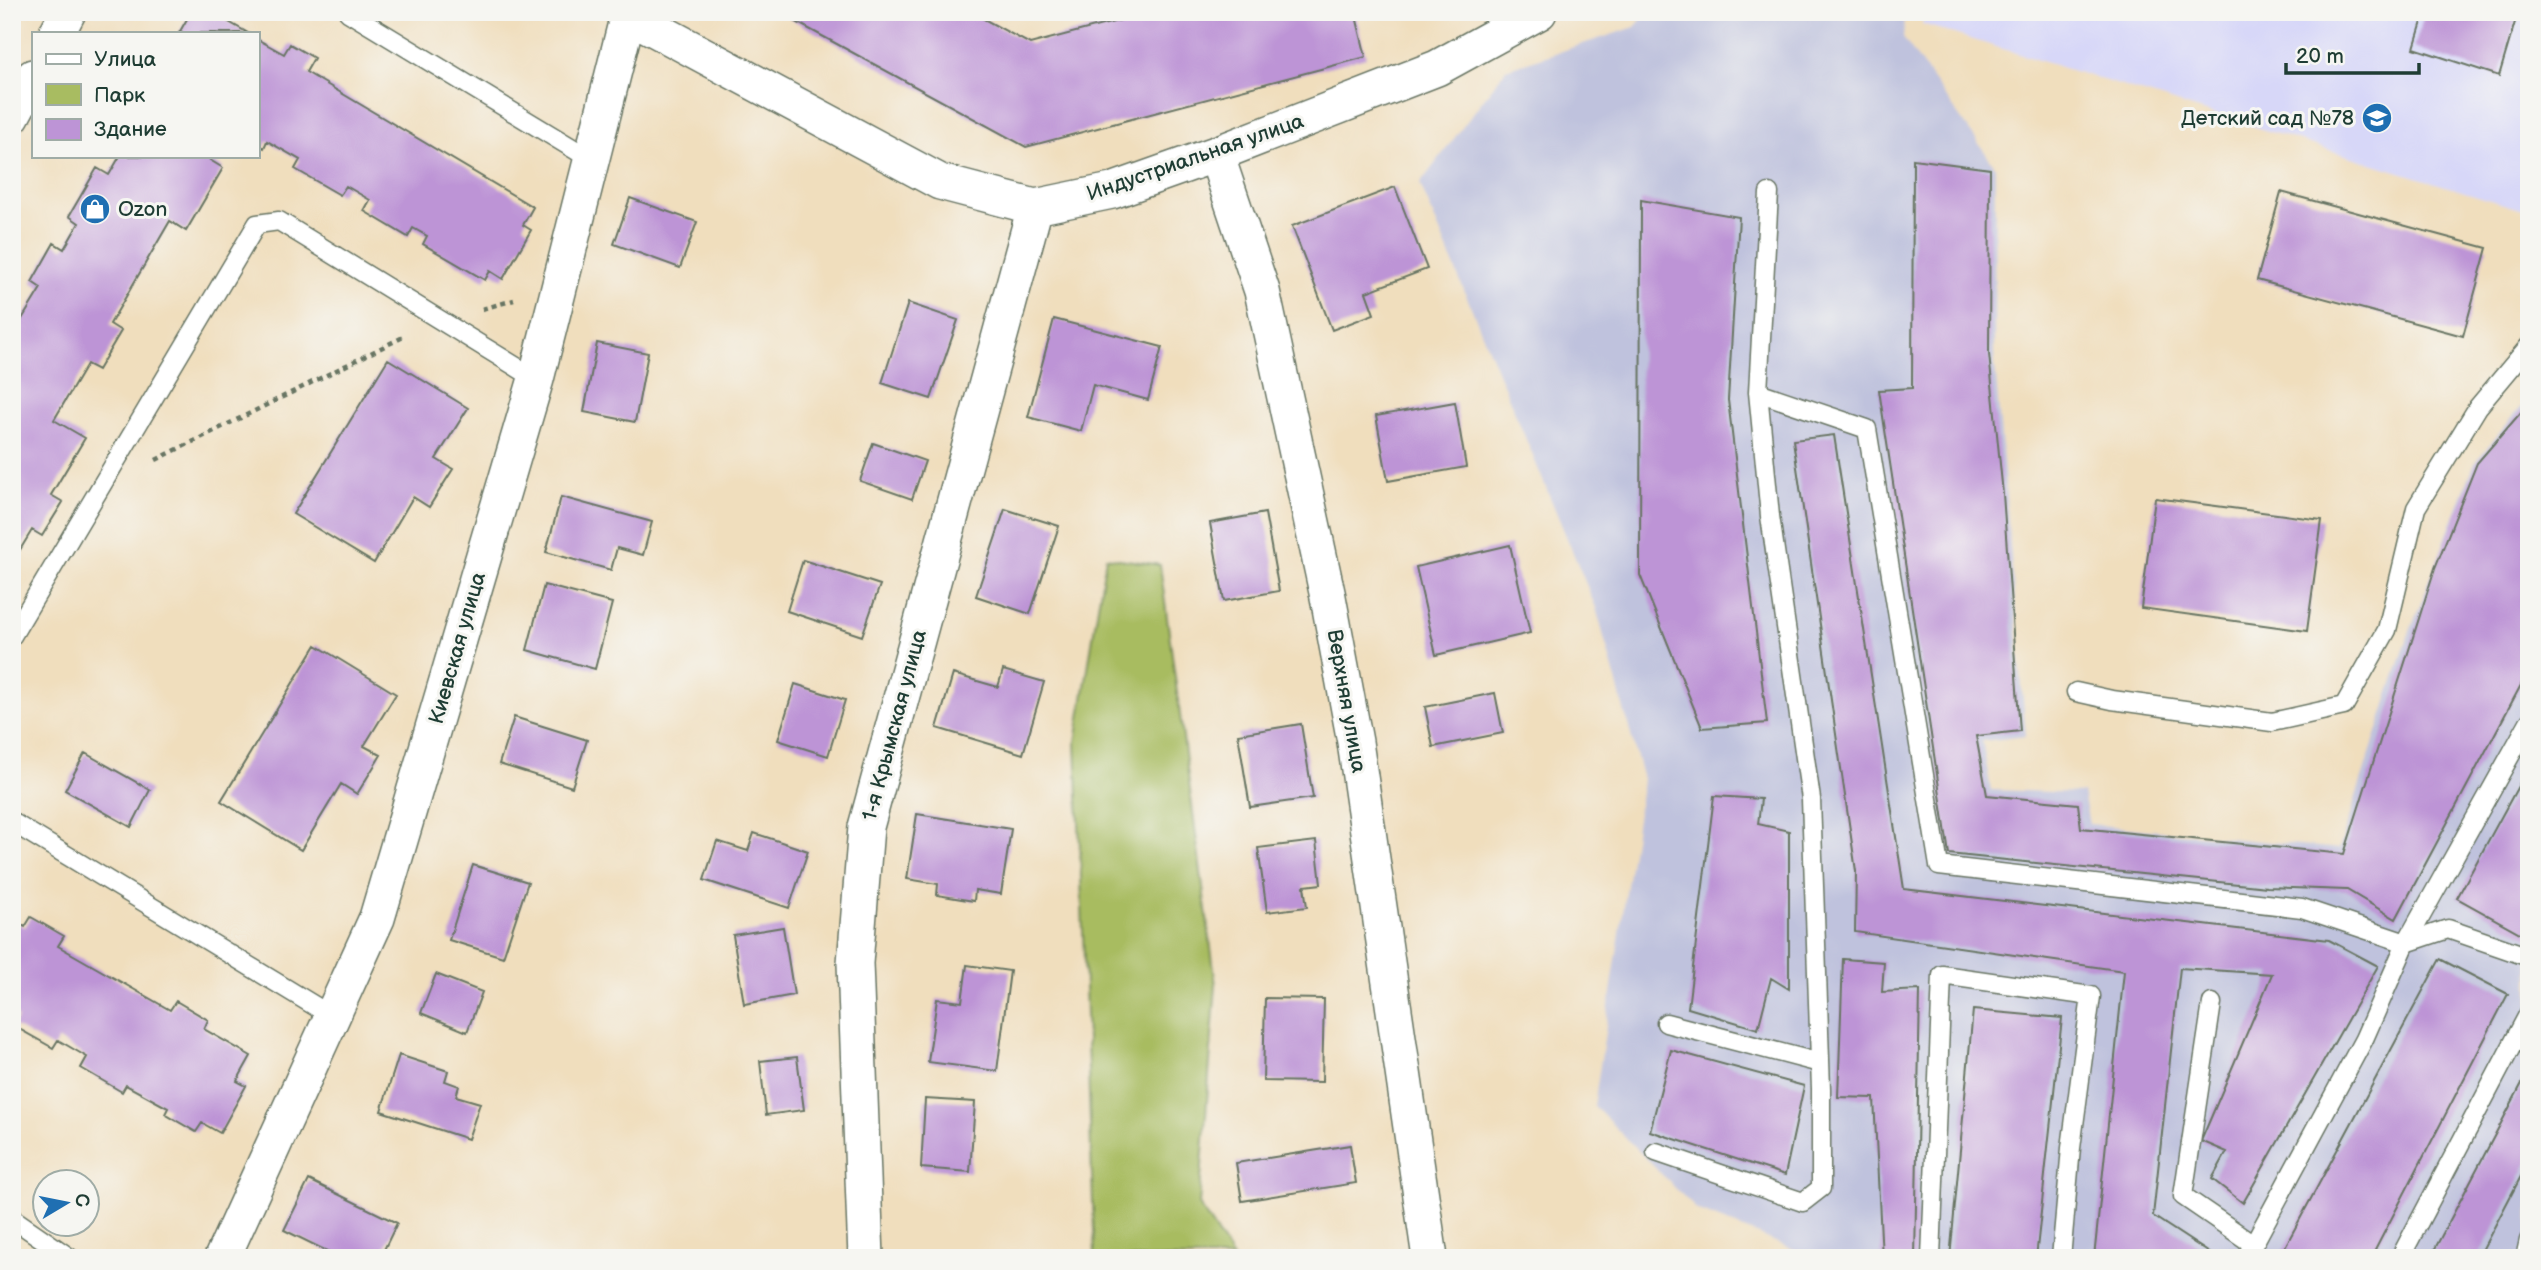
<svg xmlns="http://www.w3.org/2000/svg" width="2541" height="1270" font-family="'Balsamiq Sans',sans-serif">
<style>
.built{fill:#d7d7f8}
.industrial{fill:#bfc2dd}
.green{fill:#a8bc61;stroke:#647c4a;stroke-width:2}
.building{fill:#bd94d6}
.lines{fill:none;stroke-linecap:round;stroke-linejoin:round}
.lane-casing{stroke:#687564;stroke-width:21}
.street-casing{stroke:#687564;stroke-width:38}
.path{stroke:#687564;stroke-width:4.5;stroke-dasharray:5 5;stroke-linecap:butt}
.lane{stroke:#fff;stroke-width:18}
.street{stroke:#fff;stroke-width:35}
.labels{text-anchor:middle;stroke-width:6;stroke-linejoin:round;paint-order:stroke}
.poi-label{font-size:21px;fill:#1f3d34;stroke:#f6f6f2;text-anchor:end}
.street-label{font-size:21px;fill:#1f3d34;stroke:#f6f6f2}
</style>
<rect width="100%" height="100%" fill="#f6f6f2"/>
<filter id="ink" filterUnits="userSpaceOnUse"><feTurbulence type="fractalNoise" baseFrequency=".0143" numOctaves="2"/><feDisplacementMap in="SourceGraphic" scale="14" xChannelSelector="R" yChannelSelector="G"/><feConvolveMatrix kernelMatrix="1 2 1 2 8 2 1 2 1" color-interpolation-filters="sRGB"/></filter>
<filter id="wash" filterUnits="userSpaceOnUse"><feTurbulence type="fractalNoise" baseFrequency=".00686" numOctaves="4" result="noise"/><feDisplacementMap in="SourceGraphic" scale="28" xChannelSelector="R" yChannelSelector="G"/><feGaussianBlur stdDeviation="1.57" result="paint"/><feColorMatrix in="noise" values="0 0 0 0 0 0 0 0 0 0 0 0 0 0 0 0 0 1.4 0 .05"/><feComposite in="paint" operator="in"/></filter>
<g filter="url(#wash)">
<rect width="100%" height="100%" fill="#f0debd"/>
<path class="built" d="M1926 12H2529V212L1922 24Z"/>
<path class="industrial" d="M1648 12H1905L1903 38 1995 166 1994 353 2026 736 1982 741 1991 790 2083 793 2089 824 2339 849 2409 634 2475 462 2529 398V1258H1815L1697 1210 1594 1106 1643 779 1596 608 1420 184 1506 69 1635 27Z"/>
<path class="green" d="M1106 557 1160 565 1216 985 1199 1205 1233 1258H1095L1076 742Z"/>
<g id="blocks">
<path class="building" d="M191 12H211L248 33H179Z
M778 12H971L1030 44 1152 12H1355L1366 57 1026 147Z
M2425 12H2518L2499 76 2414 48Z
M257 39 284 54 290 44 314 58 306 72 533 207 523 225 531 230 503 279 490 271 485 280 423 244 427 236 413 228 408 237 364 211 370 200 346 186 340 195 295 169 300 160 267 141 264 148 257 145Z
M120 156H213L210 160 223 168 186 231 170 221 110 324 121 331 98 370 87 364 54 420 85 438 51 495 63 502 42 536 32 530 12 563V398L15 395 12 393V320L19 324 41 288 32 282 54 243 64 249 79 223 69 216 97 168 109 175Z
M1913 159 1990 169 1989 354 2003 494 2020 731 1976 736 1987 795 2078 804 2081 828 2344 854 2435 568 2477 463 2529 403V670L2396 919 2347 890 2267 887 1949 854 1879 390 1912 388Z
M1395 187 1427 269 1366 292 1374 314 1332 330 1292 226Z
M2281 192 2487 248 2463 336 2257 280Z
M630 198 697 222 680 268 614 244Z
M1641 200 1739 217 1728 400 1767 723 1702 728 1640 575Z
M908 303 958 320 931 399 882 383Z
M1054 319 1162 347 1148 400 1093 385 1081 431 1028 417Z
M597 343 648 353 635 422 584 412Z
M388 359 468 408 436 459 453 469 429 507 413 497 374 563 293 514Z
M1455 402 1466 467 1388 481 1376 416Z
M1834 435 1904 889 2329 940 2378 966 2243 1203 2212 1179 2227 1152 2201 1141 2272 974 2180 968 2153 1216 2217 1258H2094L2124 971 1855 932 1856 871 1793 440Z
M873 443 925 461 912 499 860 481Z
M561 497 652 522 643 555 617 548 611 570 546 552Z
M2155 498 2322 520 2307 631 2141 608Z
M1005 509 1059 526 1030 614 976 596Z
M1265 513 1279 591 1224 601 1210 523Z
M1510 545 1530 633 1436 655 1416 567Z
M803 560 880 585 862 636 787 611Z
M544 585 612 603 595 669 527 650Z
M316 645 396 694 364 746 381 755 357 794 341 784 301 850 221 801Z
M1003 670 1044 682 1023 754 937 728 953 674 998 687Z
M795 684 845 700 828 756 778 740Z
M1495 693 1503 733 1433 747 1425 707Z
M514 717 587 740 572 787 499 764Z
M1301 724 1313 798 1250 807 1238 734Z
M85 753 150 790 131 827 65 790Z
M2529 766V938L2457 898Z
M1714 796 1761 799 1758 824 1789 831V989L1771 978 1758 1029 1688 1008Z
M917 814 1011 829 1001 894 975 890 974 901 937 895 938 884 907 879Z
M754 833 808 851 789 908 704 880 717 841 748 851Z
M1316 841 1321 884 1304 886 1307 907 1267 912 1258 848Z
M473 865 528 882 503 957 449 940Z
M31 917 64 936 58 946 170 1010 176 1001 208 1020 204 1029 251 1056 237 1081 246 1086 220 1133 202 1123 196 1132 165 1114 168 1108 126 1085 122 1092 81 1068 87 1057 58 1040 53 1048 14 1026 18 1017 12 1014V920L25 927Z
M783 927 794 995 744 1004 733 935Z
M1843 959 1884 962 1882 992 1920 990 1915 1258H1882L1874 1098 1838 1097Z
M2440 959 2508 994 2371 1258H2279Z
M967 965 1010 971 997 1071 928 1062 937 999 962 1002Z
M436 974 482 992 467 1032 421 1013Z
M1265 998 1324 999 1322 1082 1263 1081Z
M1973 1010 2062 1018 2036 1258H1950Z
M1671 1050 1804 1086 1785 1175 1650 1131Z
M399 1055 448 1071 445 1081 459 1086 456 1096 480 1103 468 1139 381 1111Z
M797 1057 804 1110 766 1115 760 1061Z
M2529 1070V1161L2478 1258H2430Z
M925 1099 975 1102 970 1172 921 1168Z
M1350 1145 1356 1183 1242 1201 1236 1163Z
M309 1180 397 1223 380 1258H341L284 1230Z"/>
</g>
</g>
<g filter="url(#ink)">
<use href="#blocks" fill-opacity="0" stroke="#687564" stroke-width="2"/>
<g class="lines">
<g class="lane-casing">
<path id="lane" d="M348 12 592 160
M1769 193 1758 392 1867 429 1939 866 2302 908 2406 943 2448 929 2529 957
M12 636 257 224 279 221 536 379
M2076 692 2112 700 2272 722 2344 706 2387 630 2416 508 2478 407 2529 346
M12 822 333 1017
M2212 1003 2183 1196 2253 1244
M1666 1023 1820 1063
M1656 1152 1803 1202 1821 1188V1089L1811 799 1770 516 1758 392
M12 1218 70 1258
M1931 1258 1942 975 2091 996 2071 1148 2061 1258
M2246 1258 2364 1039 2406 943 2529 722
M2400 1258 2529 1013
M2525 1258 2529 1240"/>
</g>
<g class="street-casing">
<path id="street" d="M623 12 940 182 1035 207 1112 191 1216 154 1437 68 1539 12
M57 33 68 12
M12 116 33 77
M1216 154 1262 291 1328 597 1355 742 1430 1258
M222 1258 377 918 536 379 628 15
M866 1258 855 963 866 827 1035 207"/>
</g>
<path class="path" d="M482 309 514 300
M156 460 405 336"/>
<use href="#lane" class="lane"/>
<use href="#street" class="street"/>
</g>
</g>
<defs>
<g id="school-disc" transform="scale(1.575)"><circle r="9.5" fill="#1f6fb2" stroke="#f6f6f2"/><path d="M0-5L7-2L0 1L-7-2ZM-4 1L0 2.5L4 1V4Q0 6-4 4Z" fill="#fff"/></g>
<g id="shop-disc" transform="scale(1.575)"><circle r="9.5" fill="#1f6fb2" stroke="#f6f6f2"/><path d="M-5-2.5h2.3a2.7 3.5 0 0 1 5.4 0H5L5.5 6h-11ZM-1.5-2.5h3a1.5 2.3 0 0 0-3 0Z" fill="#fff"/></g>
</defs>
<g fill-rule="evenodd">
<use href="#school-disc" x="2377" y="118"/>
<use href="#shop-disc" x="95" y="209"/>
</g>
<g class="labels">
<g class="poi-label">
<text x="2354" y="125">Детский сад №78</text>
<text x="118" y="216" text-anchor="start">Ozon</text>
</g>
<g class="street-label">
<text transform="translate(1195 157) rotate(-19)" y="7">Индустриальная улица</text>
<text transform="translate(457 648) rotate(-74)" y="7">Киевская улица</text>
<text transform="translate(1347 701) rotate(80)" y="7">Верхняя улица</text>
<text transform="translate(894 725) rotate(-75)" y="7">1-я Крымская улица</text>
</g>
</g>
<rect width="2541" height="1270" fill="none" stroke="#f6f6f2" stroke-width="42"/>
<rect x="32" y="32" width="228" height="126" fill="#f6f6f2" stroke="#a0aca6" stroke-width="2"/>
<rect x="46" y="54" width="35" height="10" fill="#ffffff" stroke="#a0aca6" stroke-width="2"/>
<text x="94" y="66" font-size="21" fill="#1f3d34">Улица</text>
<rect x="46" y="84" width="35" height="21" fill="#a8bc61" stroke="#a0aca6" stroke-width="2"/>
<text x="94" y="102" font-size="21" fill="#1f3d34">Парк</text>
<rect x="46" y="119" width="35" height="21" fill="#bd94d6" stroke="#a0aca6" stroke-width="2"/>
<text x="94" y="136" font-size="21" fill="#1f3d34">Здание</text>
<g transform="translate(66 1203) rotate(80)"><circle r="33" fill="#f6f6f2" stroke="#a0aca6" stroke-width="2"/>
<path d="M0-5L12 26L0 18L-12 26Z" fill="#1f6fb2"/>
<text y="-10" font-size="19" font-weight="bold" text-anchor="middle" fill="#1f3d34">С</text>
</g>
<path d="M2286 63v10h133v-10" fill="none" stroke="#1f3d34" stroke-width="3.5"/>
<text x="2296" y="63" font-size="21" fill="#1f3d34" stroke="#f6f6f2" stroke-width="5" paint-order="stroke">20 m</text>
</svg>
